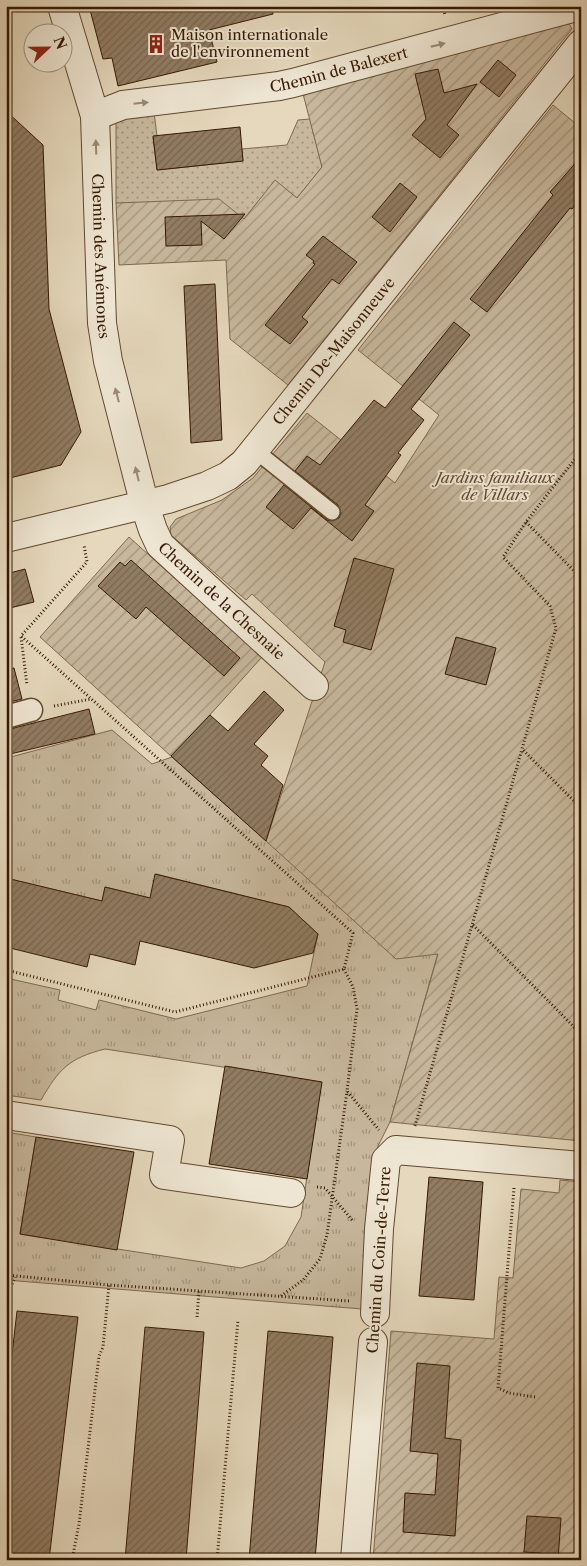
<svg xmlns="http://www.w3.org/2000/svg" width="587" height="1566" font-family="'Libre Caslon Text',serif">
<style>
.grass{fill:url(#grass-dots);stroke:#7f684f}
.park{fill:url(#park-tufts);stroke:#7f684f}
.garden{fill:url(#garden-furrows);stroke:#7f684f}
.building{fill:url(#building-hatch);stroke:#371802}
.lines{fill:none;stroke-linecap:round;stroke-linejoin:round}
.service-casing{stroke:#624830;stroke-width:18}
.pedestrian-casing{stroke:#624830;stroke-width:25}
.minor-casing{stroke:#624830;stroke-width:30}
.path{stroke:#371802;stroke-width:3;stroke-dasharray:1 2.5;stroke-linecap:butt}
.service{stroke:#eee6d3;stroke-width:15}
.pedestrian{stroke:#eee6d3;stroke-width:22}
.minor{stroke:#eee6d3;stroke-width:28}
.oneway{fill:#9c8975}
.labels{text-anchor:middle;stroke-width:4;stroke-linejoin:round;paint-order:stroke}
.poi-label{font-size:15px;fill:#371802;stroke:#eee6d3;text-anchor:start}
.street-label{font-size:15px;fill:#371802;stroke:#eee6d3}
.park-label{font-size:15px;font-style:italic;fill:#624830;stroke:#eee6d3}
</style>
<defs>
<pattern id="grass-dots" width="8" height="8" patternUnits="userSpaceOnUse" patternTransform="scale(1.25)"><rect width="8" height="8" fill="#c7b79c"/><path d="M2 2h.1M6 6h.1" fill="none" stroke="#a2947d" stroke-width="1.8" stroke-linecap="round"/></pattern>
<pattern id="park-tufts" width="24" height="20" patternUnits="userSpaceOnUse" patternTransform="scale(1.25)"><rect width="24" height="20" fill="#c7b79c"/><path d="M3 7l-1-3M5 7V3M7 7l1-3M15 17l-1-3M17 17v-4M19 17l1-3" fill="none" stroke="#a2947d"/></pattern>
<pattern id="garden-furrows" width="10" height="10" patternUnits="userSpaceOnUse" patternTransform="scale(1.25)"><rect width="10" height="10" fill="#c7b79c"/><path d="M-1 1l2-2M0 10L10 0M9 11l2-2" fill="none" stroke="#a2947d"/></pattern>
<pattern id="building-hatch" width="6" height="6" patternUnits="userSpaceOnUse" patternTransform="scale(1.25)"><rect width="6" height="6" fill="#917c63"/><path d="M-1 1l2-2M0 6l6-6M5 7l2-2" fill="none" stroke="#77654f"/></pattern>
</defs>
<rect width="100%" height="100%" fill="#e5d8bc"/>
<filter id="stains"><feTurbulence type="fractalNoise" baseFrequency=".004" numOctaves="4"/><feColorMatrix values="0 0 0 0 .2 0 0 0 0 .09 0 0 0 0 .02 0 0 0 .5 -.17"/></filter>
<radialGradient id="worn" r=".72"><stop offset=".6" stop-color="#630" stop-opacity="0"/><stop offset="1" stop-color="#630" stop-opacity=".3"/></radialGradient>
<path class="grass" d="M154 112 157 136 153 137 157 170 243 161 242 149 287 145 298 120 310 119 322 167 297 198 275 181 244 219 116 203V121L125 113Z"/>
<path class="park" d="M112 730 152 764 172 757 266 841 438 953 390 1122 378 1146 362 1309 6 1280V1132L36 1137 20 1234 241 1268 264 1261 285 1246 301 1217 321 1082 105 1049C69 1058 59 1069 41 1100L6 1095V978L60 990 58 1000 96 1010 99 1000 176 1019 307 986 318 934 289 907 156 874 150 898 105 887 102 901 6 878V756L7 758Z"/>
<path class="garden" d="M567 20 572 29 288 385 230 339 226 260 119 265 116 203 219 199 244 219 275 180 297 198 322 167 302 90Z
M553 105 581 128V1141L390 1122 438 954 396 959 266 841 325 662 252 594 246 600 171 535 170 527 176 519 222 500 253 478 307 413 395 483 439 415 358 350Z
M129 537 262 657 172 757 40 637Z
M560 1180 581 1182V1560H373L391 1331 494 1339 499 1277 513 1278 521 1189 559 1193Z"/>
<path class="building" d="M89 6H272L273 14 209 30 217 62 118 86 112 58 103 59Z
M498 60 516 75 499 97 480 82Z
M438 69 444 93 477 84 447 125 459 135 440 158 412 135 426 119 415 74Z
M6 111 43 145 49 309 81 432 61 465 6 479Z
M240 127 243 161 157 170 153 136Z
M581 157V198L572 209 570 208 487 312 470 299 553 195 550 192Z
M400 183 417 197 390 232 372 217Z
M245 214 224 239 201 221 202 245 166 246 165 217Z
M323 236 357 262 339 284 332 279 302 317 308 322 290 344 265 325 315 264 313 263 314 261 306 255Z
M215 284 222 440 191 443 184 286Z
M454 322 470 335 411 409 424 420 398 453 401 455 365 505 374 511 352 541 311 508 293 529 266 507 284 485 327 520 331 521 339 518 341 513 338 505 295 471 307 456 320 465 374 400 385 408Z
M354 558 394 569 371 650 343 642 346 630 334 626Z
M131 560 240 658 224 676 146 607 136 619 98 586 120 562 125 566Z
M25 569 34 602 6 609V574Z
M456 637 496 648 486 685 445 674Z
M14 668 22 699 6 703V669Z
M264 691 284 710 254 744 268 756 261 765 283 785 266 841 171 756 210 715 228 731Z
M89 709 95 734 10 754 6 739V730Z
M155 874 289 907 318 934 313 953 254 968 140 941 135 965 90 954 87 967 6 947V878L102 901 105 887 150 898Z
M225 1066 322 1082 307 1179 209 1164Z
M36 1137 134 1152 117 1250 20 1234Z
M429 1177 483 1182 474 1300 419 1296Z
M17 1311 78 1317 49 1560H6V1407Z
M145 1327 204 1332 186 1560H125Z
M268 1331 333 1337 315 1560H249Z
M417 1363 450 1366 445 1438 461 1440 455 1536 403 1532 405 1493 435 1495 438 1454 410 1451Z
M527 1516 561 1518 558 1560H541L540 1553 524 1552Z"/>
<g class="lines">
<g class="service-casing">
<path id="service" d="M256 451 332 512"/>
</g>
<g class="pedestrian-casing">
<path id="pedestrian" d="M6 717 31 710"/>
</g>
<g class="minor-casing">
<g id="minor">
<path id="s1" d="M62 6 95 116 102 323 108 361 145 506 153 530 160 545 314 686"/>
<path id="s2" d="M95 116 123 105 279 86 293 83 580 6"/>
<path id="s3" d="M6 538 168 499 207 486 228 476 244 463 581 44"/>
<path d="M6 1115 170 1140 164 1175 291 1193"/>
<path d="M375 1313 379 1229 386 1160 396 1150 581 1166"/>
<path d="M355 1560 373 1342"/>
</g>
</g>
<path class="path" d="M443 6 445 15
M581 451 526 522 503 557 550 606 556 628 522 749 581 808
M526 522 581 578
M21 637 27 685
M54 706 91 699
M473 925 581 1034
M344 969 353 987 357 1009 347 1091 379 1130
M6 970 175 1012 344 969 353 933 21 636 87 562 84 545
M415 1126 522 749
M317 1187 325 1188 353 1221
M514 1188 498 1388 509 1393 535 1397
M6 1275 109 1285 350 1301
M6 1285H12L15 1277
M281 1296 303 1280 320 1259 327 1235 347 1091
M197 1317 199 1291
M72 1560 79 1524 99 1356 103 1347 109 1285
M217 1560 238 1320"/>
<use href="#service" class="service"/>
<use href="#pedestrian" class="pedestrian"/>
<use href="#minor" class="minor"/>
</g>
<defs><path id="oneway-solid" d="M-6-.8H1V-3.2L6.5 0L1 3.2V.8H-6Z" transform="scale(1.25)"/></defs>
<g class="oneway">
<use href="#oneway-solid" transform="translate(438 45) rotate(-14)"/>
<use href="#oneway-solid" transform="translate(141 103) rotate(-6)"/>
<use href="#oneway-solid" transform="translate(96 147) rotate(-92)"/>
<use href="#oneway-solid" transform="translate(117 395) rotate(-105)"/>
<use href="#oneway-solid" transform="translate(137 474) rotate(-104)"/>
</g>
<defs>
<g id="building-bare" transform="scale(1.5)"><path d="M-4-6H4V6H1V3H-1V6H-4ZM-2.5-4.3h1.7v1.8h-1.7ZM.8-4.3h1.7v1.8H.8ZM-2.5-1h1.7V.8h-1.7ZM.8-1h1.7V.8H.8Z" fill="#8f2418" stroke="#eee6d3" stroke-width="2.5" paint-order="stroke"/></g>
</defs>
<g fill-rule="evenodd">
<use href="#building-bare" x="156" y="44"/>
</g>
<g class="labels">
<g class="poi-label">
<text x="171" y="40">Maison internationale<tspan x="171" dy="17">de l'environnement</tspan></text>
</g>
<g class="street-label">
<text dy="5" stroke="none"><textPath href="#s2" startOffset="249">Chemin de Balexert</textPath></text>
<text dy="5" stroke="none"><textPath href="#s1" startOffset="255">Chemin des Anémones</textPath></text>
<text dy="5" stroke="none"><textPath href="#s3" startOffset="395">Chemin De-Maisonneuve</textPath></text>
<text dy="5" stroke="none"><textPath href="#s1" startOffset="635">Chemin de la Chesnaie</textPath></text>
<text transform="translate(379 1260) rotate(-86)" y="5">Chemin du Coin-de-Terre</text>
</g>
<g class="park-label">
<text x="495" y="483">Jardins familiaux<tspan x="495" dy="17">de Villars</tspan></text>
</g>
</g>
<rect width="587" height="1566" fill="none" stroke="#e5d8bc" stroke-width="25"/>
<rect x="8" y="8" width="572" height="1551" fill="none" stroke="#371802" stroke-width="2.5"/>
<rect x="12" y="12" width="562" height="1541" fill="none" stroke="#371802"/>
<g transform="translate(48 48) rotate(68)"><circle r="24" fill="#eee6d3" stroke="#a5947f"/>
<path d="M0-4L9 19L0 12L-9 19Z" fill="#8f2418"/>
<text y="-8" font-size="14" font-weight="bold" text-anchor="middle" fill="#371802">N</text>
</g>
<rect width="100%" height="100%" filter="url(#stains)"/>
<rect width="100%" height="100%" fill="url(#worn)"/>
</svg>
